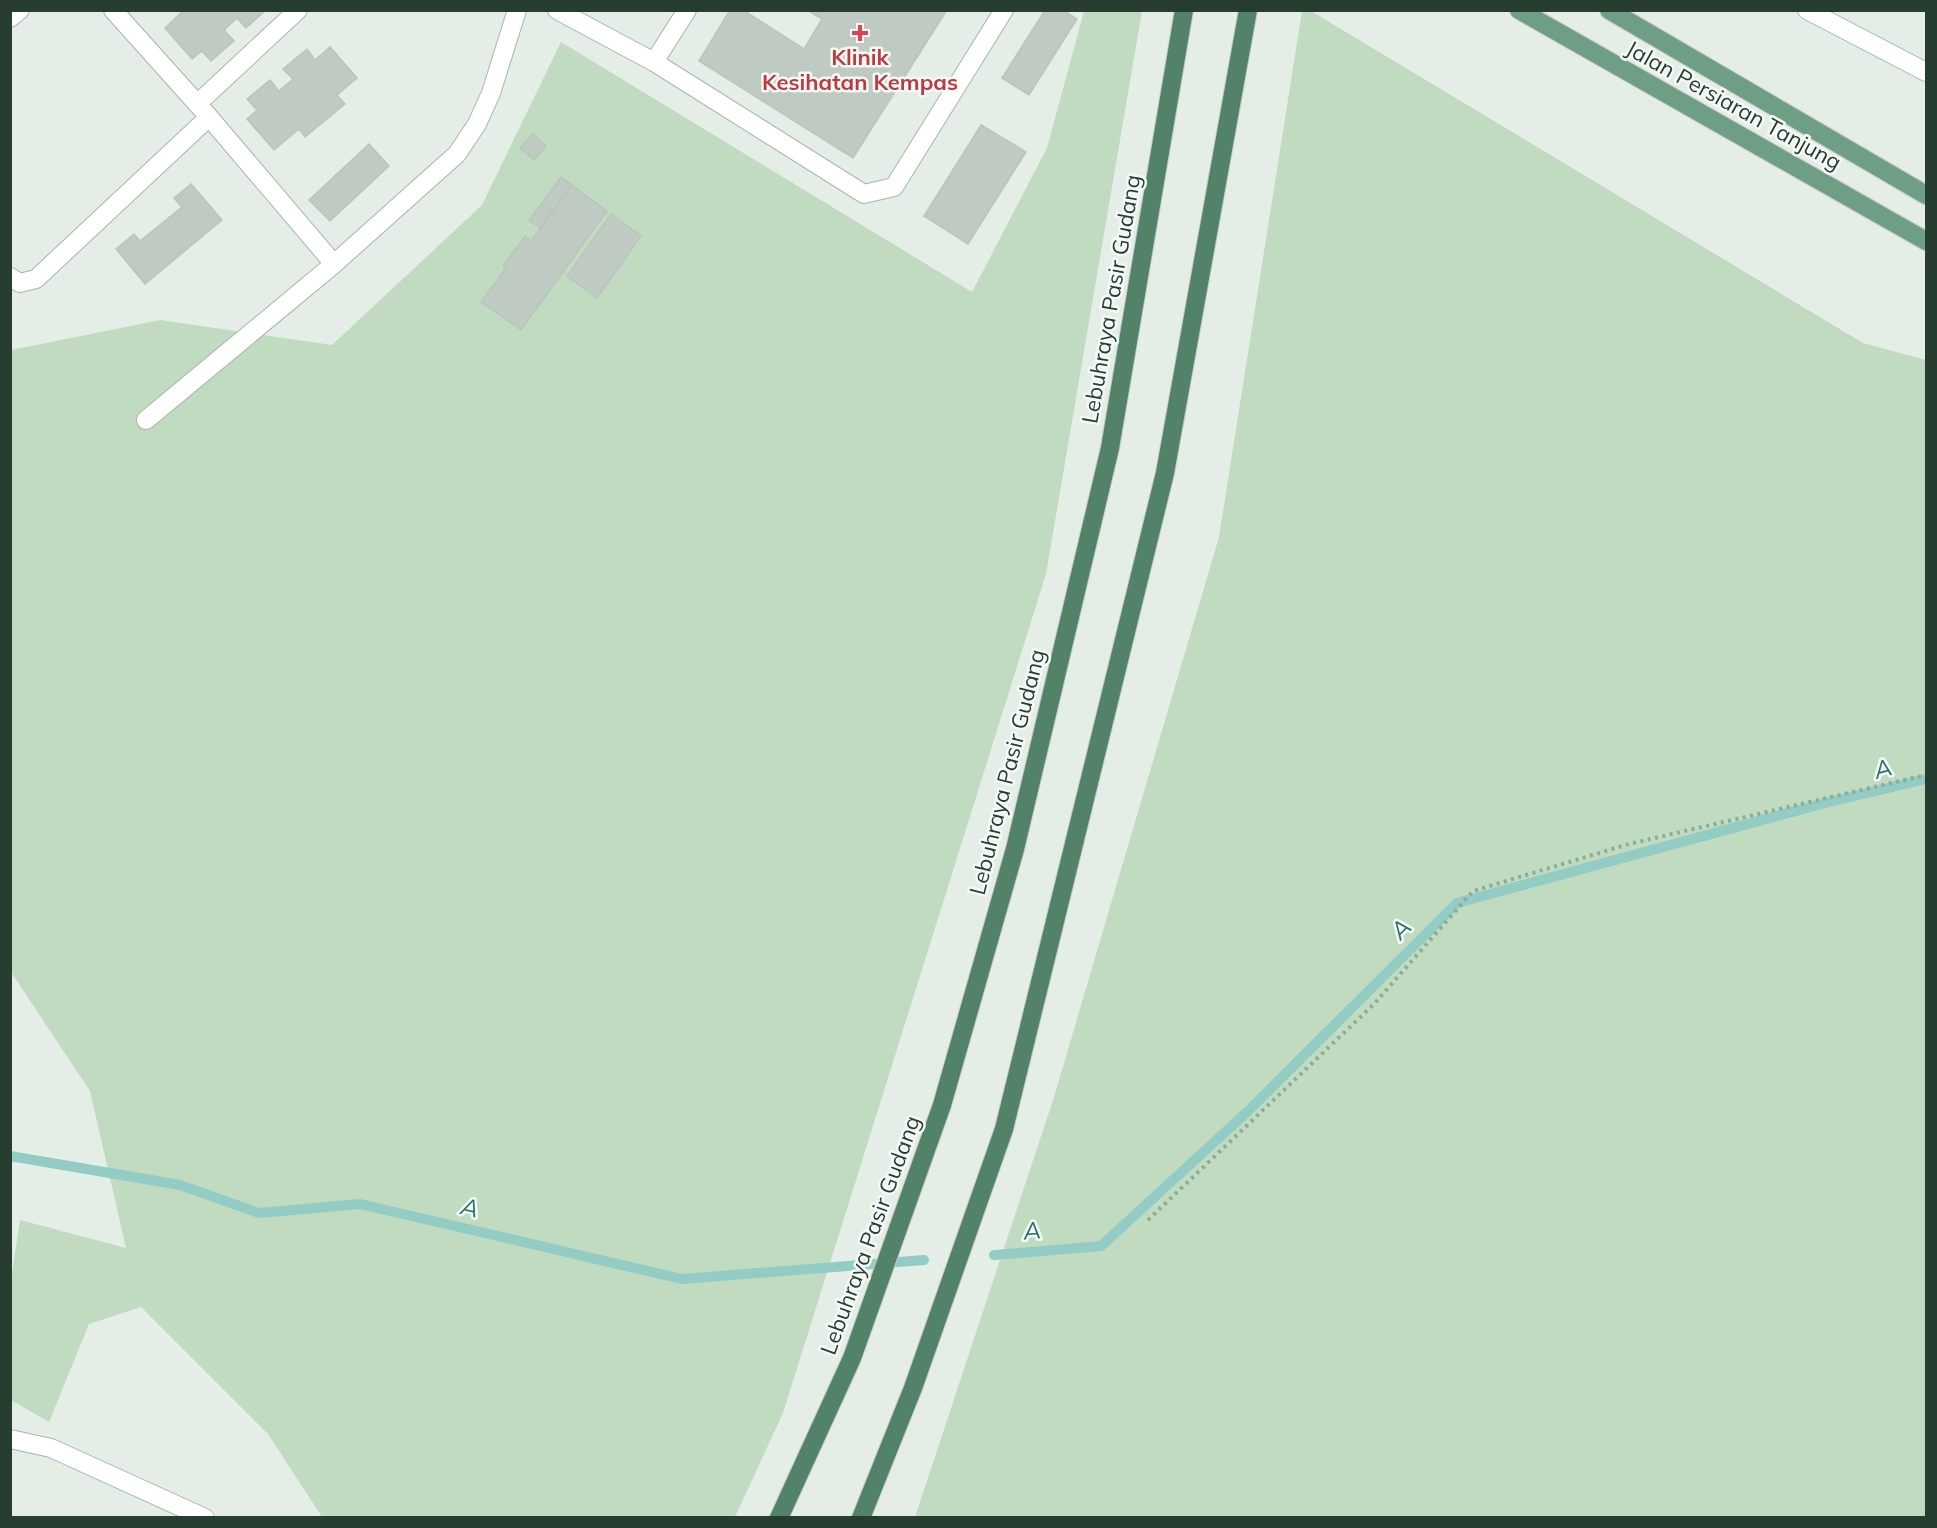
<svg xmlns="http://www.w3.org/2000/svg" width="1937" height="1528" font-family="Mulish,sans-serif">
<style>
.green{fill:#c1dbc0}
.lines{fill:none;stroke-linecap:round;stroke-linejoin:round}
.stream{stroke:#93ccc4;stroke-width:10}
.building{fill:#becac2;stroke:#b8c6bc;stroke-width:1.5}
.service-casing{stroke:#a8b5ac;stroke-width:20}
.minor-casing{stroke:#a8b5ac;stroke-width:20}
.primary-casing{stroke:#c2c9c5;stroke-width:20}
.trunk-casing{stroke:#c2c9c5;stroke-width:20}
.path{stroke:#89ad97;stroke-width:4;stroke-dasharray:3 4.5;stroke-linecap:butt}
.service{stroke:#fff;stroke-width:18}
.minor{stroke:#fff;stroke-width:18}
.primary{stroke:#6e9e83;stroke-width:18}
.trunk{stroke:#528268;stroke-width:18}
.health-dot{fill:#e0444e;stroke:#f5f9f6;stroke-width:2}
.labels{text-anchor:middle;stroke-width:5;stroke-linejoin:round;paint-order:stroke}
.health-label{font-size:22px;font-weight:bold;fill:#be3a42;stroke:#f5f9f6}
.street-label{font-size:22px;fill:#263d30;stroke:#f5f9f6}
.water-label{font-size:24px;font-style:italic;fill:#267369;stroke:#f5f9f6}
</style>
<rect width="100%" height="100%" fill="#e5ede7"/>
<path class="green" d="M1084 11H1142L1046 574 783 1413 735 1517H322L268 1434 141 1307 89 1324 49 1422 11 1400V1281L20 1220 126 1248 90 1091 11 972V350L160 320 332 345 482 205 561 42 972 292 1047 148Z
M1302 11H1311L1863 343 1926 360V1517H915L1054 1097 1219 537Z"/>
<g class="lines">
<path class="stream" d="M10 1156 180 1185 259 1213 360 1204 682 1279 924 1260
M994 1255 1101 1246 1246 1113 1457 903 1825 803 1926 779"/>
</g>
<path class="building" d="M184 10H266L246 28 237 18 224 30 234 41 211 61 202 51 192 59 165 28Z
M730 10H743L804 49 822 19 807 10H947L853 158 699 61Z
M1045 10H1063L1077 19 1029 95 1002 78Z
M330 47 357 78 337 95 345 104 305 137 299 129 274 150 247 119 257 110 247 99 270 80 279 91 293 79 283 69 307 49 315 60Z
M981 125 1026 152 968 244 924 216Z
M533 134 546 146 534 160 520 148Z
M369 144 389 166 330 221 309 200Z
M561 177 572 185 540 228 529 220Z
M191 184 222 220 145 284 116 249 134 234 140 241 182 207 174 198Z
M572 185 607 211 521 330 481 302 506 268 503 266 525 236 531 241Z
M611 214 641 236 597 298 567 276Z"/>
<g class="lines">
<g class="service-casing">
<path id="service" d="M113 10 209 117 334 264
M557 10 654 62 864 194 894 187 1004 10
M1807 10 1926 72
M10 18 20 10
M654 62 687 10
M197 104 298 10
M10 277 20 283 36 279 209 117
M146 420 334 264 457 154 477 124 491 93 517 10"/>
</g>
<g class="minor-casing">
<path id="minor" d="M10 1439 51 1448 205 1518"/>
</g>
<g class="primary-casing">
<path id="primary" d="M1519 10 1926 241
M1609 10 1926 195"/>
</g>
<g class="trunk-casing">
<path id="trunk" d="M779 1518 852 1358 942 1105 1015 849 1110 448 1184 10
M861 1518 913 1388 1004 1129 1165 473 1248 10"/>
</g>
<path class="path" d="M1148 1220 1374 1004 1473 891 1629 844 1926 775"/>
<use href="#service" class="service"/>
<use href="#minor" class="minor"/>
<use href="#primary" class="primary"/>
<use href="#trunk" class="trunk"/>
</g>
<path class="health-dot" d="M857 24h6v6h6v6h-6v6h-6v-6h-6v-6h6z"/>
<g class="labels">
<g class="health-label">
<text x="860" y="65">Klinik<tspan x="860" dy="25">Kesihatan Kempas</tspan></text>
</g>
<g class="street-label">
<text transform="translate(1734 105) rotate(29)" y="8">Jalan Persiaran Tanjung</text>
<text transform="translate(1111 299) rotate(-80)" y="8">Lebuhraya Pasir Gudang</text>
<text transform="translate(1007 772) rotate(-76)" y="8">Lebuhraya Pasir Gudang</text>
<text transform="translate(870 1235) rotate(-70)" y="8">Lebuhraya Pasir Gudang</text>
</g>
<g class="water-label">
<text transform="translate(1883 769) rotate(-15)" y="8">A</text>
<text transform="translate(1401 929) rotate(-45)" y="8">A</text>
<text transform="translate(470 1208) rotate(13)" y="8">A</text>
<text transform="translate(1032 1231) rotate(-5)" y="8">A</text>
</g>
</g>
<rect width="1937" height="1528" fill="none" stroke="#263d30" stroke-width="24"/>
</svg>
